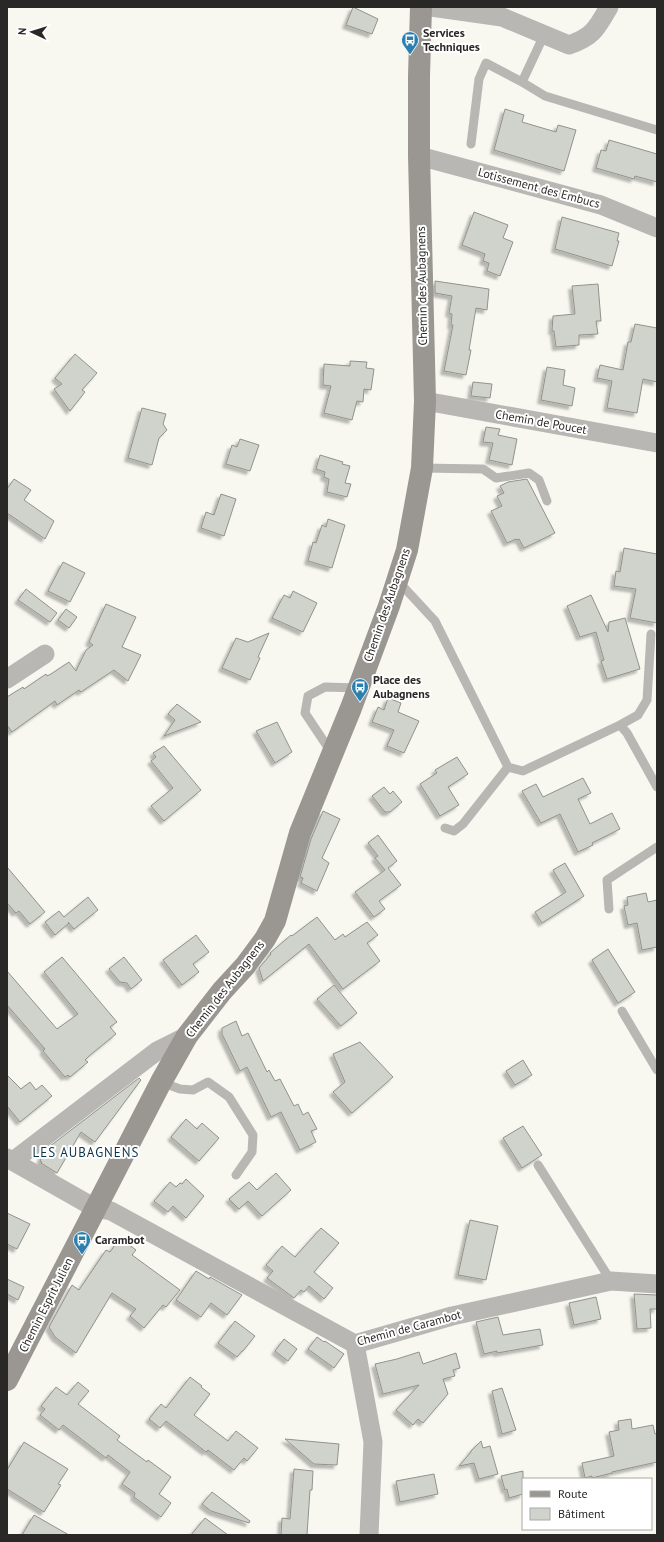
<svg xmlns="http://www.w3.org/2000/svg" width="664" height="1542" font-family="'PT Sans',sans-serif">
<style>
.building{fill:#cfd3cc;stroke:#90938d;filter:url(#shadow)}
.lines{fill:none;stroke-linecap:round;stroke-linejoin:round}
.lane{stroke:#b9b7b4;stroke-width:9}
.street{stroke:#b9b7b4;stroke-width:19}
.secondary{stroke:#9a9793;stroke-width:22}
.labels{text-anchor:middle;stroke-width:4;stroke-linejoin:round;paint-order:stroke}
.poi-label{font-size:12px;font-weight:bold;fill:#292826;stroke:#fff;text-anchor:start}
.street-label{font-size:12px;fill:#292826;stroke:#fff}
.neighbourhood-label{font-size:13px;letter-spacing:1px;fill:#0a334a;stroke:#fff}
</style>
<defs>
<filter id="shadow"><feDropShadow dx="-3.5" dy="3.5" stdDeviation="1" flood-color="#0004"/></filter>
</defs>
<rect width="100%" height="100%" fill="#f9f8f0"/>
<path class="building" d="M353 7 378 19 372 34 346 25Z
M505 109 524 115 522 122 556 132 558 125 576 130 564 171 494 150Z
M609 140 657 154V182L635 176 634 179 596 168 601 150 606 151Z
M474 212 508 225 503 238 513 242 500 276 487 271 489 263 483 261 485 254 462 245Z
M562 217 619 233 617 241H619L612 266 555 249Z
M435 281 489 289 487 310 476 308 469 350H471L466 375 444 371 453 325H451L452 314 449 313 452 296 435 293Z
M598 284 601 321H596L598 334 579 335V345L556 347 554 331H552L553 316 575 314 572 286Z
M635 324 657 328V382L643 379 637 413 607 408 612 381 597 378 600 365 623 370 628 342H631Z
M75 354 97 373 82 390 85 392 70 411 54 389 62 384 55 378Z
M350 361 367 362 366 368 374 369 371 390 364 389 363 402 357 401 352 420 324 413 331 386 323 385 324 364 350 366Z
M547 367 565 370 563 385 575 388 572 406 541 400Z
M473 382 492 384 490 398 471 396Z
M142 408 166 414 163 424 167 430 159 438 152 465 128 458Z
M486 427 500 429 498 435 517 439 512 465 489 460 493 443 483 442Z
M240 439 259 445 250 471 226 464 232 445 237 447Z
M320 455 343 462 342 464 350 466 345 483 351 484 347 497 327 492 329 479 324 477 325 472 316 469Z
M14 479 31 490 24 500 54 521 45 539 7 513V489Z
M527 479 555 533 524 548 519 539 516 540V539L507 543 491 511 502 506 497 496 504 493 500 486 508 482Z
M221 494 236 499 224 536 201 528 206 512 214 515Z
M328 519 345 525 332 568 308 561 313 542 316 543 322 525 326 527Z
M624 548 657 554V623L630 618 636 589 614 586 616 571 620 572Z
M63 562 85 573 70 602 48 591Z
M26 589 57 613 50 622 18 600Z
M293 591 317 603 303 632 272 618 284 595 290 598Z
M591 595 608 632 609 622 625 618 640 669 607 679 601 661 604 660 596 632 580 637 567 606Z
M106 604 136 617 122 647 141 655 128 681 114 670 81 692 79 690 57 705 55 701 12 732 7 725V697L23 687 24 689 46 674 47 676 51 674 69 662 76 671 86 650 93 645 89 642Z
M66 609 77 617 69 628 58 620Z
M269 633 258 657 260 658 250 680 222 668 236 638 248 642Z
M388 698 401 703 398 712 419 721 404 753 387 746 394 730 372 722 378 707 384 710Z
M177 704 201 722 164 736 175 720 168 714Z
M277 722 292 752 275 763 256 731Z
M164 746 201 790 164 821 151 806 173 788 151 761 156 757 153 753Z
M457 757 468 774 448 787 459 805 440 816 420 784 437 773 435 770Z
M583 778 591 793 578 799 590 824 612 813 620 829 592 843 593 845 578 852 560 814 541 823 522 791 536 784 543 797Z
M384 787 390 794 393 791 402 802 390 812H385L372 796Z
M323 811 340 819 322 858 329 863 317 891 301 883 303 878 300 877 311 839Z
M378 835 397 861 388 868 401 885 379 901 385 909 374 917 355 892 385 870 375 858 378 856 368 843Z
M565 863 584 896 542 923 535 912 566 892 553 870Z
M7 867 45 912 30 924 19 911 16 913 7 903Z
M646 893 648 902 657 900V947L642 950 637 923 628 925 624 906 628 905 627 897Z
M88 897 98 910 74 929 68 922 69 923 55 935 45 922 59 911 64 917Z
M317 917 335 940 343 934 345 937 367 922 378 935 367 943 380 961 343 989 309 944 263 981 259 968 271 954 270 953 291 935 292 936Z
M196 935 209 952 193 964 199 972 182 985 163 960Z
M608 949 635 992 618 1003 592 960Z
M62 957 117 1022 110 1027 116 1034 89 1056 85 1060 88 1062 70 1077 68 1075 65 1077 43 1051 45 1049 7 1005V971L57 1029 78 1014 44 972Z
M124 957 142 980 131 989 127 983 120 982 109 969Z
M334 985 357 1013 341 1026 317 999Z
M236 1021 242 1036 248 1033 267 1072 269 1070 275 1081 280 1079 294 1106 298 1104 303 1115 308 1112 317 1129 311 1131 316 1142 300 1150 281 1112 271 1117 247 1067 240 1071 222 1034V1028Z
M360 1042 393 1077 352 1113 333 1092 345 1082 333 1054Z
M523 1060 532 1075 515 1085 506 1071Z
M7 1075 21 1089 30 1082 36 1090 42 1085 52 1096 20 1122 7 1106Z
M139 1078 141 1080 95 1142 81 1132 57 1173 41 1163 42 1162 40 1161 45 1150Z
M186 1119 197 1129 202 1123 219 1138 199 1161 171 1137Z
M523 1126 542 1155 522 1168 503 1138Z
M276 1173 291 1190 262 1216 248 1201 239 1209 229 1199 249 1182 257 1190Z
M186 1179 204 1196 186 1218 173 1206 168 1212 154 1201 170 1182 176 1187 180 1183 182 1184Z
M7 1213 30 1224 17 1249 7 1244Z
M470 1220 498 1226 486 1280 458 1275Z
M321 1228 339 1243 314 1272 333 1288 324 1299 309 1286 304 1292 301 1290 294 1298 267 1278 273 1271 266 1265 282 1246 295 1257Z
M120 1238 136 1250 132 1255 180 1290 166 1307 163 1305 144 1328 130 1316 136 1309 112 1293 76 1353 55 1337 49 1327 72 1285 79 1290 106 1250 110 1252Z
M196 1271 209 1279 210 1277 242 1295 227 1315 211 1303 201 1317 176 1300Z
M7 1279 24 1287 18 1300 7 1294Z
M634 1294 657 1295V1309H650L651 1328 637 1329Z
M596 1297 601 1319 574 1325 569 1303Z
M498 1317 503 1335 540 1329 543 1345 497 1353V1351L484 1354 476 1322Z
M235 1321 255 1336 243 1351H242L237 1357 218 1343Z
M317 1337 324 1342 325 1341 344 1354 334 1368 308 1349Z
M284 1339 297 1349 288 1361 275 1351Z
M419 1352 423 1364 456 1353 460 1368 453 1370 455 1376 443 1379 448 1394 423 1423 418 1419 413 1425 396 1410 419 1385 383 1394 375 1364 397 1359Z
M190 1377 202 1386 201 1387 210 1394 194 1415 228 1441 236 1431 258 1448 247 1461 244 1458 234 1470 208 1450 206 1452 166 1421 160 1428 149 1419 161 1404 166 1408Z
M78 1382 89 1391 78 1404 120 1436 117 1440 147 1462 148 1460 171 1477 159 1494 171 1503 161 1517 134 1497 135 1493 122 1484 130 1472 108 1455 106 1458 63 1425 59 1430 40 1415 45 1409 41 1406 56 1387 67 1395Z
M502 1388 516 1430 502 1434 492 1391Z
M631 1419 632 1429 653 1425 655 1434 657 1433V1462L612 1472V1473L592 1478V1476L585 1478 582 1463 614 1456 609 1432 619 1430 618 1421Z
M285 1439 339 1444 337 1465 314 1464Z
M481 1441 483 1448 490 1446 498 1474 479 1479 474 1463 459 1466 471 1452V1451Z
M24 1442 68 1469 58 1484 61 1485 44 1512 7 1489V1470Z
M294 1469 313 1471 312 1490H310L307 1535H281L282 1518 290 1519Z
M523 1471V1494L509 1498 507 1489 505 1490 501 1476Z
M434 1474 438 1494 400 1502 396 1481Z
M212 1492 250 1521 249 1523 211 1511 202 1504Z
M34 1515 69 1535H22Z
M205 1518 228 1535H191Z"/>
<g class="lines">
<path class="lane" d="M544 35 522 82 545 96 657 130
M471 144 479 79 486 63 522 82
M422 468 483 469 496 478 529 473 539 480 547 501
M398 581 435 621 508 767 523 771 620 725 627 733 657 787
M620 725 638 715 647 700 651 634
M331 752 305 713 308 696 325 687 358 688
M445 828 454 831 463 824 508 767
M609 909 607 880 657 847
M622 1011 657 1070
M161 1082 180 1089 193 1090 208 1082 229 1097 253 1135 252 1152 236 1175
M538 1165 611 1281"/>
<path class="street" d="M421 7H431L502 17 569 45C593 37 597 28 609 7
M419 156 601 205 657 228
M425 401 657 443
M7 679 45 654
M7 1158 95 1208 111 1211 355 1344 452 1316 611 1281 657 1284
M13 1161 157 1051 187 1036
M355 1344 373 1442 369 1535"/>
<path class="secondary" d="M7 1380 161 1082 187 1036 222 991 245 966 265 939 275 921 300 833 351 708 389 606 407 550 422 468 425 401 419 156V76L421 7"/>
</g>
<defs>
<g id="bus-pin" transform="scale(0.9)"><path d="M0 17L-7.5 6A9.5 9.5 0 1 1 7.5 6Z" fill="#2a7faf" stroke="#fff"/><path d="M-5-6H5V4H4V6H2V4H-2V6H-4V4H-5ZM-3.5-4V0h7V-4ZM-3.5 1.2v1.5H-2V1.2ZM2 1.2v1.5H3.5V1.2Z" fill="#fff"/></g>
</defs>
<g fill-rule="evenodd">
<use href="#bus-pin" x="410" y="40"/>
<use href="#bus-pin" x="360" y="687"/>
<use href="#bus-pin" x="82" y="1240"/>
</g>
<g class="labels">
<g class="poi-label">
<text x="423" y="37">Services<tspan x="423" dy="14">Techniques</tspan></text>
<text x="373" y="684">Place des<tspan x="373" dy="14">Aubagnens</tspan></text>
<text x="95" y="1244">Carambot</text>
</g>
<g class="street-label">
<text transform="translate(539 188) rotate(15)" y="4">Lotissement des Embucs</text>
<text transform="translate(422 286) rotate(-91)" y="4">Chemin des Aubagnens</text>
<text transform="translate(541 422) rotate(10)" y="4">Chemin de Poucet</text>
<text transform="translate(387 605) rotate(-71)" y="4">Chemin des Aubagnens</text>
<text transform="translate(225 989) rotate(-52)" y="4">Chemin des Aubagnens</text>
<text transform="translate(46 1305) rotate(-63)" y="4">Chemin Esprit Julien</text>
<text transform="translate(409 1328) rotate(-15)" y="4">Chemin de Carambot</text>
</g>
<g class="neighbourhood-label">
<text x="86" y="1157">LES AUBAGNENS</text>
</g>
</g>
<rect width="664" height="1542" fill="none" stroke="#292826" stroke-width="16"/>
<rect x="522" y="1478" width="130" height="52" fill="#ffffff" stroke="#a9a9a8"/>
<rect x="530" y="1491" width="20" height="6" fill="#9a9793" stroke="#a9a9a8"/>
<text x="558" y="1498" font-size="12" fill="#292826">Route</text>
<rect x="530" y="1508" width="20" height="12" fill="#cfd3cc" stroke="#a9a9a8"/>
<text x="558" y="1518" font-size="12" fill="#292826">Bâtiment</text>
<g transform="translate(32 32) rotate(274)" stroke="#ffffff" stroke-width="3" paint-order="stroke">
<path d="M0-3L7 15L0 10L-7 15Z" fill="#292826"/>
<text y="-6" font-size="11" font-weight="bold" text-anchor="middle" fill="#292826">N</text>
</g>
</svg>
